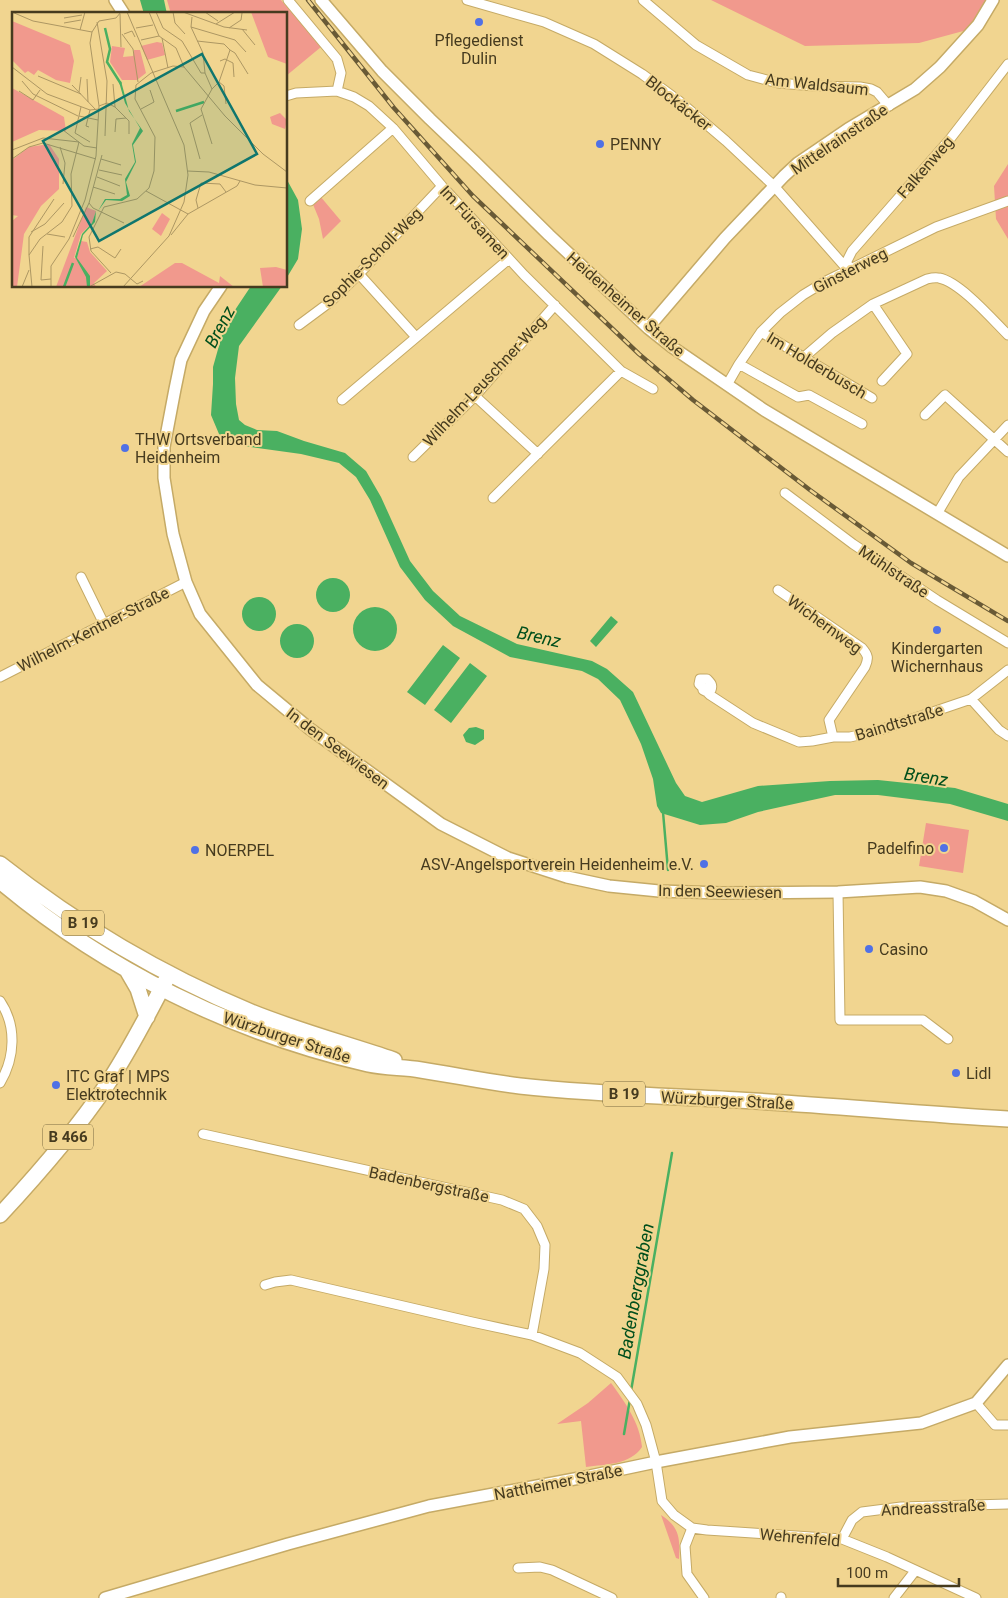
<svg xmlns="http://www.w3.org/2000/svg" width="1008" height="1598" font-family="Roboto,sans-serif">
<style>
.green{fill:#f1998d}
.water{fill:#4ab061}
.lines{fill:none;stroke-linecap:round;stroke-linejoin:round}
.stream{stroke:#4ab061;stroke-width:2.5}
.minor-casing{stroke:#c5aa66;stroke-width:11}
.tertiary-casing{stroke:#c5aa66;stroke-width:14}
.primary-casing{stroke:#c5aa66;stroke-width:18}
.minor{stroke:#fff;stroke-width:9}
.tertiary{stroke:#fff;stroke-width:11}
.primary{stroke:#fff;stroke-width:15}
.rail-casing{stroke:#695a36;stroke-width:4.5}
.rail{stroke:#f1d590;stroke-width:2.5;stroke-dasharray:8;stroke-linecap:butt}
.poi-dot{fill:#5071e5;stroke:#f1d590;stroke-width:2}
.labels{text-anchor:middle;stroke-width:4;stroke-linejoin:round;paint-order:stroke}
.shield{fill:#f1d590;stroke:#796941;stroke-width:1}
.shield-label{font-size:15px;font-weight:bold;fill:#463b1f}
.poi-label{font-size:16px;fill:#463b1f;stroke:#f1d590;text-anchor:start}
.street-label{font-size:16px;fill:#463b1f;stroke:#f1d590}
.water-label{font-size:18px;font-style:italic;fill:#004f1c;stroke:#f1d590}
.inset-river{fill:none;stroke:#4ab061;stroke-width:2.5}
.inset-road{fill:none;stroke:#ad9763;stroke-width:1}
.view{fill:#0f766e;fill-opacity:0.15;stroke:#0f766e;stroke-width:2.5}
.inset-edge{fill:none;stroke:#463b1f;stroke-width:2.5}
</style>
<rect width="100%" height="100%" fill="#f1d590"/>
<path class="green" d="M167 0H281L321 47 286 76V14H171Z
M711 0H987L967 30 919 43 805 46Z
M1008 164V239L996 219 994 186Z
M320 196 341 221 323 239 319 219 312 202Z
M926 823 969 830 963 873 919 866Z
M611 1383C625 1402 640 1423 642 1447 630 1465 606 1464 586 1467L581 1421 557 1424 588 1403Z
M661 1515C680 1527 680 1539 679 1559L676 1558Z"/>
<path class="water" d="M140 0H164L167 14H144Z
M286 178 298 200 302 229 298 259 286 279Z
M251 286H282L239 346 235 378 236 404 239 420 245 425 257 430 277 431 304 441 345 453 366 471 381 497 410 561 433 591 460 616 517 644 592 661 607 669 633 692 676 783 685 796 702 802 758 786 830 781 878 780 955 788 1008 804V821L950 804 878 795H835L758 812 726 823 700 825 661 813 657 806 653 779 641 744 620 700 598 679 582 671 510 657 453 626 425 600 400 567 370 500 356 477 339 463 301 454 236 445 219 434 211 415 213 384V367L222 335 229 319Z
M316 595a17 17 0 1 1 34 0a17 17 0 1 1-34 0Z
M242 614a17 17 0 1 1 34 0a17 17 0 1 1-34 0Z
M353 629a22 22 0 1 1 44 0a22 22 0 1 1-44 0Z
M611 616 618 622 596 647 590 641Z
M280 641a17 17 0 1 1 34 0a17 17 0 1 1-34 0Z
M443 645 460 658 425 705 407 692Z
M470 663 487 676 451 723 434 710Z
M476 727 484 730V739L475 745 466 742 463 735 469 728Z"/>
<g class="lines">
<path class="stream" d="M663 812 668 870
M631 1391 672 1153
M624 1434 630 1399"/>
<g class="minor-casing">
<path id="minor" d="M288 0 337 59 341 73 337 91
M467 0 544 22 594 44 642 74 679 101 726 141 774 186 848 270
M643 0 696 45 748 75 778 83 814 86 860 87 871 89 877 92 889 106
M286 96 296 93 337 91 354 97 369 106 393 128 442 186 524 275 621 371 653 389
M310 201 393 128
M848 270 847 261 852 251 950 139 1008 64
M359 274 416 337
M873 304 907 354 882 381
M299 325 330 302 357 276 442 186
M761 332 872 398
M803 358 832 333 873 304 927 279C931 278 935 277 939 278 960 282 992 319 1008 335
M739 364 798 397 809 395 862 424
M727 385 739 364 761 332 780 313 803 295 826 281 936 227 1008 201
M475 396 538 454
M342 400 509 259
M925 415 945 395 1008 452
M413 457 475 396 555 305
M785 493 853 544 937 600 1008 643
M493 498 621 371
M937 514 959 477 1008 425
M81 577 104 624
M778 590 862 648C868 655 869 658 865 667L829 720 833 737
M0 677 186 582
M703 690 707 692 711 690C713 685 711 683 707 679H700L699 684 710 695 753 723 799 742 812 741 833 737H850L877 731 971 699 1008 670
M971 699 999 730 1008 736
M838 892 840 1020H923L948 1039
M0 1001C17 1026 15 1058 0 1083
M203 1134 502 1200 524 1209 537 1226 545 1245 544 1269 532 1335
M265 1285 275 1282 291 1280 472 1322 532 1335 580 1353 617 1377 637 1404 646 1425 656 1462 662 1501 674 1515 692 1528 707 1530 842 1539 887 1557 976 1598
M976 1403 995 1425H1008
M692 1528 685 1546 687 1574 704 1598
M842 1539 852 1520 862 1512 901 1507 1008 1504
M518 1568 540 1567 552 1570 612 1598
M781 1598V1597
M894 1598 915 1571"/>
</g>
<g class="tertiary-casing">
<path id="tertiary" d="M115 0 124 14
M321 0 382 71 430 119 474 161 549 235 648 328 672 347 764 410 1008 556
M221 286 204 311 181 360 175 389 164 447V478L173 534 186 582 200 614 257 685 310 729 441 824 508 858 567 877 609 886 659 891 722 893 838 892 920 887 946 891 974 901 1008 920
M648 328 725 238 784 176 798 163 848 129 915 89 940 67 978 25 993 0
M105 1598 288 1544 429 1506 585 1477 656 1462 790 1437 921 1423 976 1403 1008 1365"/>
</g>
<g class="primary-casing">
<path id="primary" d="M0 864C76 924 162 975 251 1012 298 1031 347 1044 394 1060
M0 881C106 970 233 1033 368 1064 386 1068 403 1067 421 1070 454 1075 487 1082 520 1086 593 1094 665 1096 738 1100 828 1105 918 1114 1008 1119
M127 970 138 989 147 1017
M0 1215C38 1174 75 1132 106 1086 129 1052 147 1016 166 980"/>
</g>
<use href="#minor" class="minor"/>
<use href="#tertiary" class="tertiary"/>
<use href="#primary" class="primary"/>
<g class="rail-casing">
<path id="rail" d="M308 0 394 108 473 196 639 354 693 400 810 490 911 563 1008 621"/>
</g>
<use href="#rail" class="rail"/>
</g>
<g class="poi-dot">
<circle cx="479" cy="22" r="5"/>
<circle cx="600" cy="144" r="5"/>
<circle cx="125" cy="448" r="5"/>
<circle cx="937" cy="630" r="5"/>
<circle cx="944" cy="848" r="5"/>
<circle cx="195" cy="850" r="5"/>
<circle cx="704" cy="864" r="5"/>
<circle cx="869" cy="949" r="5"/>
<circle cx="956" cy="1073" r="5"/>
<circle cx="56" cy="1085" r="5"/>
</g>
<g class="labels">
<g class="shield">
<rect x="62" y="910.5" width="42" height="25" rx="4"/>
<rect x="603" y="1081.5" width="42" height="25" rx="4"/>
<rect x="43" y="1124.5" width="50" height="25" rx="4"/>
</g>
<g class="shield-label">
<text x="83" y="928">B 19</text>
<text x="624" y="1099">B 19</text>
<text x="68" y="1142">B 466</text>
</g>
<g class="poi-label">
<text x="479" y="46" text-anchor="middle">Pflegedienst<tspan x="479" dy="18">Dulin</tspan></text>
<text x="610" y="150">PENNY</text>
<text x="135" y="445">THW Ortsverband<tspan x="135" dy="18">Heidenheim</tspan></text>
<text x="937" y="654" text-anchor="middle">Kindergarten<tspan x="937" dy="18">Wichernhaus</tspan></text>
<text x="934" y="854" text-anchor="end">Padelfino</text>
<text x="205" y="856">NOERPEL</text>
<text x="694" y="870" text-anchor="end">ASV-Angelsportverein Heidenheim e.V.</text>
<text x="879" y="955">Casino</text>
<text x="966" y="1079">Lidl</text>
<text x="66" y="1082">ITC Graf | MPS<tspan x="66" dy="18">Elektrotechnik</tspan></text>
</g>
<g class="street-label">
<text transform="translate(817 84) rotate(6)" y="6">Am Waldsaum</text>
<text transform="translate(679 103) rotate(38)" y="6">Blockäcker</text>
<text transform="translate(839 139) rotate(-34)" y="6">Mittelrainstraße</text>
<text transform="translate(925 167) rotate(-49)" y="6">Falkenweg</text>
<text transform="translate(475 222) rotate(47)" y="6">Im Fürsamen</text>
<text transform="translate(372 257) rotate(-45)" y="6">Sophie-Scholl-Weg</text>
<text transform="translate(850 270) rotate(-27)" y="6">Ginsterweg</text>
<text transform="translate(626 304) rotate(41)" y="6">Heidenheimer Straße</text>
<text transform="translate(817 365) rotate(31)" y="6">Im Holderbusch</text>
<text transform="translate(484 381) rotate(-47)" y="6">Wilhelm-Leuschner-Weg</text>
<text transform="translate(894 571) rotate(34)" y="6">Mühlstraße</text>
<text transform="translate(825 624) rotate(36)" y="6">Wichernweg</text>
<text transform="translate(93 629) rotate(-27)" y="6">Wilhelm-Kentner-Straße</text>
<text transform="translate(899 722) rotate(-17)" y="6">Baindtstraße</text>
<text transform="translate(338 748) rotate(37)" y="6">In den Seewiesen</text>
<text transform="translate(720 891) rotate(1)" y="6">In den Seewiesen</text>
<text transform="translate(287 1037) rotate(18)" y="6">Würzburger Straße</text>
<text transform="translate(727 1100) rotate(3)" y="6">Würzburger Straße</text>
<text transform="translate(429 1184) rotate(12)" y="6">Badenbergstraße</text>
<text transform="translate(558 1482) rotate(-11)" y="6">Nattheimer Straße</text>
<text transform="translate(933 1507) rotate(-3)" y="6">Andreasstraße</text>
<text transform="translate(800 1537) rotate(5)" y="6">Wehrenfeld</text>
</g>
<g class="water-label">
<text transform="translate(220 327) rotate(-62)" y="6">Brenz</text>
<text transform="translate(539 637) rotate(13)" y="6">Brenz</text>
<text transform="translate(926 777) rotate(9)" y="6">Brenz</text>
<text transform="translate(636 1291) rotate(-80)" y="6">Badenberggraben</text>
</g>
</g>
<g transform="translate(12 12)">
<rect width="275" height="275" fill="#f1d590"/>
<path d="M239 0H275V52L256 45ZM0 9 58 33 62 49 58 71 44 68 26 58 22 63 16 59 13 61 0 48ZM145 30 150 31 153 43 135 48 129 34ZM100 34 113 36 111 45 121 44 122 38H128L134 61 125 68H110L98 50ZM0 76 52 105 54 119 27 118 0 130ZM268 101 275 108 273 117 260 112 258 105ZM37 132 47 147V177L29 194 12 222 5 275H0V209L6 204 0 203V148L17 135ZM74 195 84 199 80 211 69 222 62 246H65L69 229 75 230 78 240 95 259 82 271 84 275H44ZM150 201 158 207 149 224 140 217ZM163 251H170L207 271 208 264 222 275H127ZM264 255 275 258V275H251L248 256Z" fill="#f1998d"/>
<path d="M109 69 117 99 131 119 121 133 124 150 114 170 118 184 110 189 94 188 86 199 93 187H108L115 183 113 167 123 150 120 132 128 116 113 91 107 70ZM84 199 83 210 71 223 65 246 78 264V275H75L74 265 63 245 70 222 80 211Z" fill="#4ab061"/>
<path class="inset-river" d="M93 16 98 37 95 50 109 72M164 99 192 90M52 275 61 251"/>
<path class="inset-road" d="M0 0 21 9 80 20M137 0 147 24 164 36 172 55 213 104 251 142 275 160M144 0 151 16 170 29 189 61H193M161 0 163 11 173 22M171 0 212 15 235 18M193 0 206 9M108 2 109 35M180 5 179 15 191 41 193 61 200 77 189 97 200 132M52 6 70 3M85 10 95 69 93 124M52 11 69 8M204 12 223 0M179 15 223 28 234 40M124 16 141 13M217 16 229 8 230 1M230 17 243 33M68 18 73 0M110 22 121 37 126 70M112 22 120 19 123 25M150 26 156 56M129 28 147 24M185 29 212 32 218 38 207 70 200 77M218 38 223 41 236 62M208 49 213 47 221 51 222 65M0 55 35 82 78 98 87 97M26 64 69 82M75 67 76 90M10 69 21 82 66 104M207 70 212 74 214 92M101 72 103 95M60 73 84 98M7 79 21 88 28 78M67 80 69 65M87 94 95 91 103 95 117 109V122M69 95 63 121 78 130M129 97 142 90 138 78M67 104 86 108M77 115 74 114 78 98M51 118 72 134 85 136M103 120 104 107 114 106M48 135 53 151 51 172M0 138 31 126 67 130 59 162 60 194 50 210 28 227 17 243 20 275M90 143 77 191 81 196 112 211M0 147 17 135 31 131 84 147M89 147 109 153M188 147 178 111 190 103M87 158 110 163M175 159 197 160 243 173 275 176M85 165 108 174M81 175 103 182M134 179 176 202M186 196 184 188 189 171 208 172 214 180M19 220 33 212 52 191M35 222 53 225M159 223 176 202 225 174 228 169M61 225 77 191M31 234 29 268 39 267M78 237 86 235 103 246 109 237M17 243V225L42 187M99 261 79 239 77 225 92 195 125 187 137 176 142 159 143 125 123 87 124 73 139 61 161 54 172 55M10 275 17 258M39 275V254L57 227 73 188 84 144 87 94 78 31 80 20 87 9 104 6 109 0M77 275 104 260 113 262 125 272 131 269M111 275 157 224 172 190 176 163 172 133 115 0"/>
<path class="view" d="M190 42 245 142 87 229 31 129Z"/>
<rect width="275" height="275" class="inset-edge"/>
</g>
<path d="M838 1578v8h121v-8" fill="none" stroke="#463b1f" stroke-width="2.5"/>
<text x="846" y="1578" font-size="15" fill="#463b1f" stroke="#f1d590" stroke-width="4" paint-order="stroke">100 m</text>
</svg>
